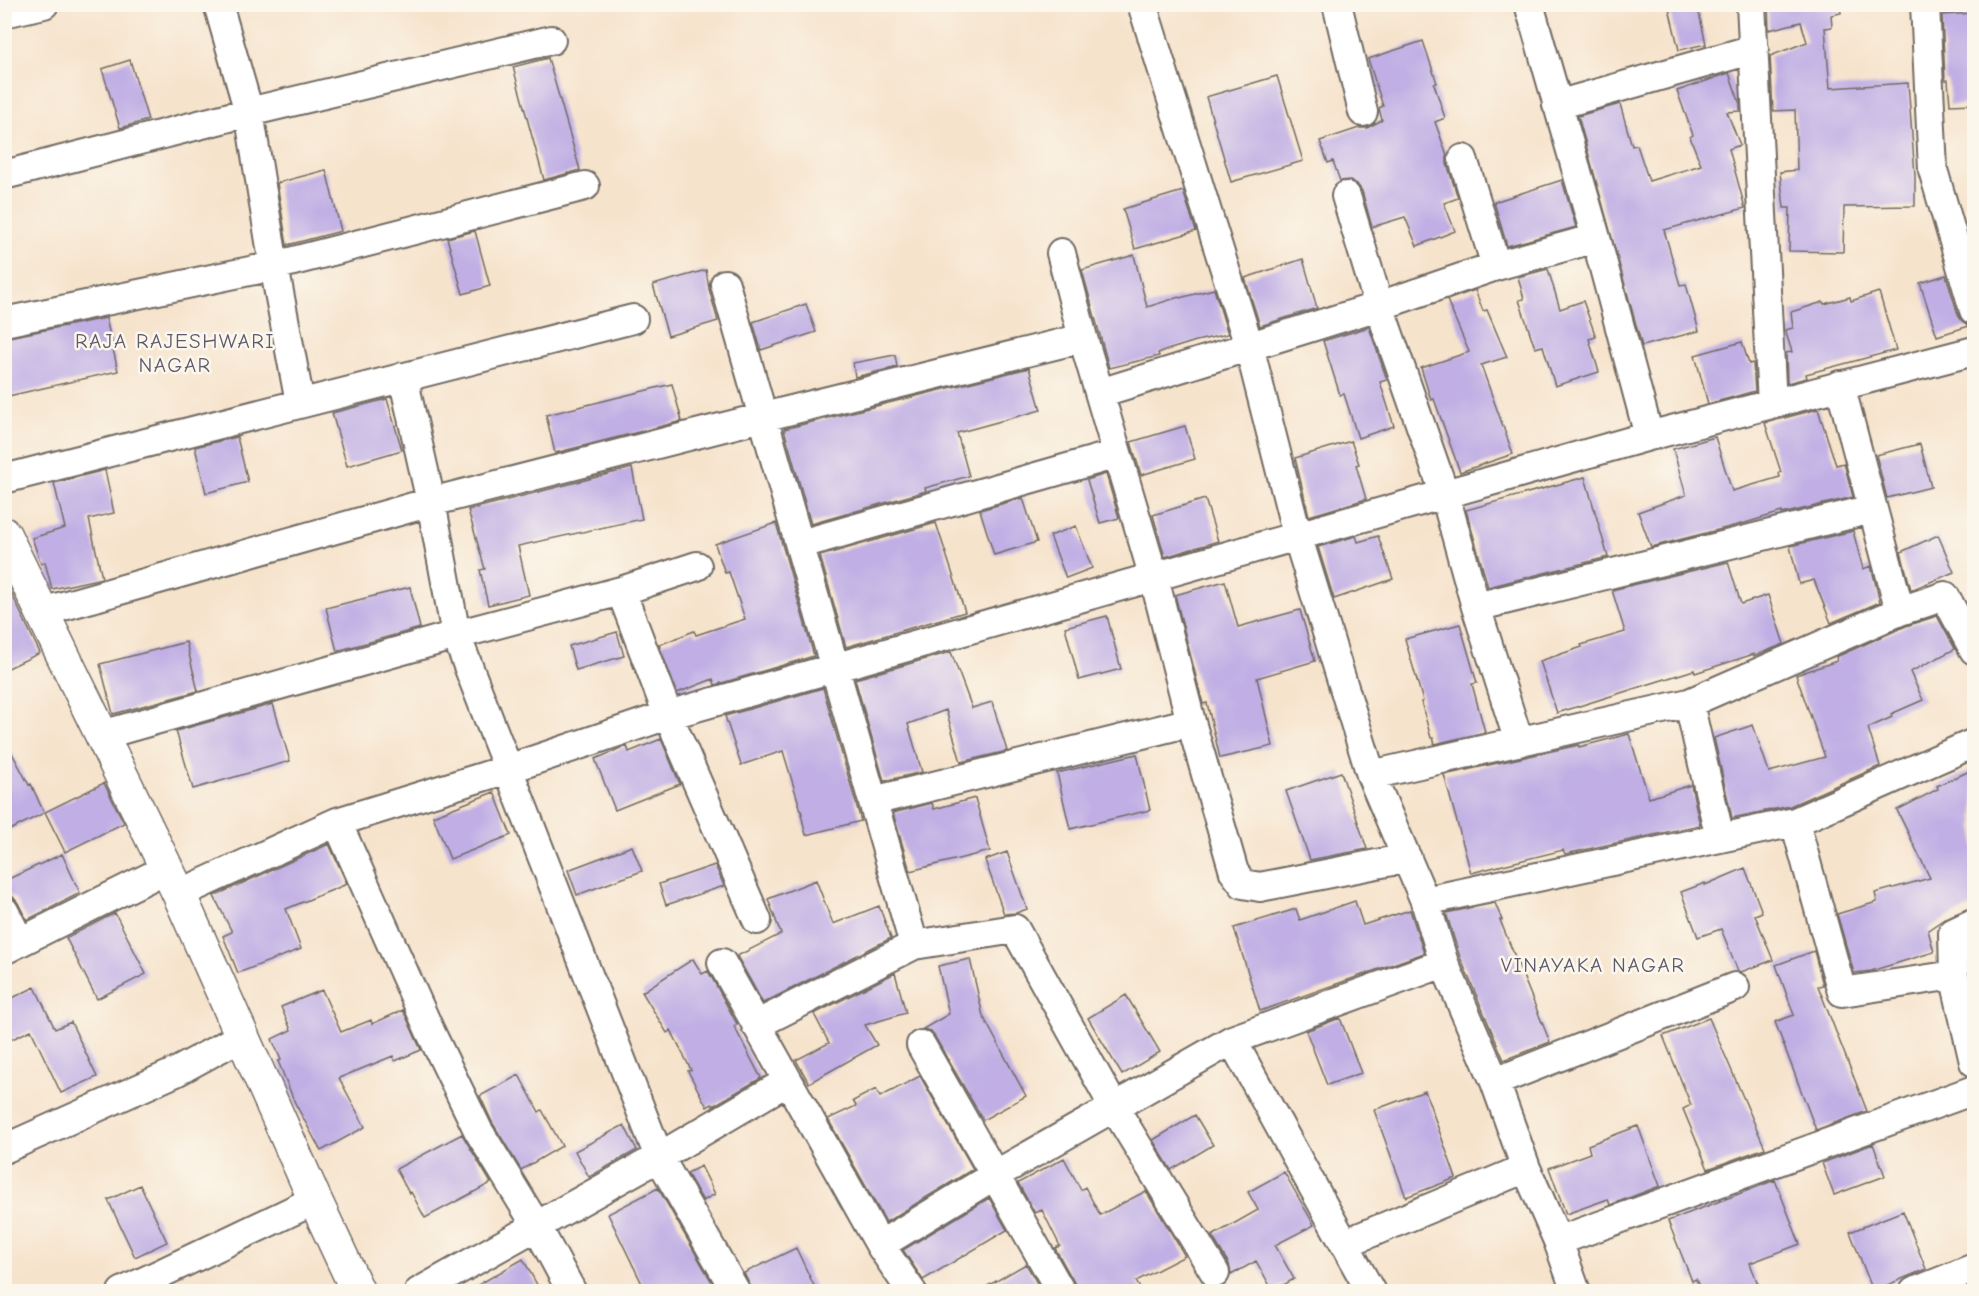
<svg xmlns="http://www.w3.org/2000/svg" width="1979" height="1296" font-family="'Comic Neue',sans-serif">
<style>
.building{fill:#c0aee4}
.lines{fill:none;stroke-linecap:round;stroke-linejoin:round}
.street-casing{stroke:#726b63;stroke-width:32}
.secondary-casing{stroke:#726b63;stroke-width:36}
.street{stroke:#fff;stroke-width:28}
.secondary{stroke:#fff;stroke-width:33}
.labels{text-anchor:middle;stroke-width:5;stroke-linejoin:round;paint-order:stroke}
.neighbourhood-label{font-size:21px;letter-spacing:1.5px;fill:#5f596c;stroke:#fbf7ec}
</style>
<rect width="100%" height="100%" fill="#fbf7ec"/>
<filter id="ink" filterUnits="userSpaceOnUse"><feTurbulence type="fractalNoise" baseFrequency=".0167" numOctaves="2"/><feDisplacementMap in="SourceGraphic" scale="12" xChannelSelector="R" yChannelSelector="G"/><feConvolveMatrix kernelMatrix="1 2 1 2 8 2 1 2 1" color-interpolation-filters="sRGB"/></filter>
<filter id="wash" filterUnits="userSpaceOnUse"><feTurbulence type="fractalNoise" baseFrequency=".008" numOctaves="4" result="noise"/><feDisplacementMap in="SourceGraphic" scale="24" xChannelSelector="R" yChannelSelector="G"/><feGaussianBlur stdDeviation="1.35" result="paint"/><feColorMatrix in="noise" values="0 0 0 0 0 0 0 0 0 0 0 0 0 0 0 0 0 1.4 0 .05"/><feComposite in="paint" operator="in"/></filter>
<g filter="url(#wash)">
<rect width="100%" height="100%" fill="#f6e3cc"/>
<g id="blocks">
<path class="building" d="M1668 4H1697L1706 44 1679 50Z
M1768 4H1840L1841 13 1831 15 1832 27 1825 28 1830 88 1908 83 1915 175V206L1844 207 1843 252 1789 251 1790 208H1784L1780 172 1797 170 1795 110 1773 111 1770 56 1807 42 1801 22 1769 30Z
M1974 13V104L1950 105 1948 80H1945L1942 15Z
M1423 41 1437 83 1434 84 1445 118 1435 122 1447 155V164L1458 198 1444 203 1455 231 1417 246 1405 217 1372 227 1362 191 1357 184 1350 180 1340 181 1333 161 1328 163 1320 141 1359 128H1367L1382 120 1379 108 1383 106 1368 59Z
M548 58 580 170 544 180 513 67Z
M130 60 148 120 120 128 102 69Z
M1729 73 1740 104V111L1727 112 1740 145 1729 149 1745 208 1664 230 1680 285 1686 284 1699 331 1642 346 1578 116 1620 104 1632 146 1637 145 1649 181 1701 165 1690 137 1693 135 1677 91Z
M1277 76 1303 161 1231 182 1206 97Z
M326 170 341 231 287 245 277 183Z
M1562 180 1576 227 1507 246 1494 202Z
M1183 191 1196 231 1135 249 1123 209Z
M475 231 490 286 463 294 447 238Z
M1134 255 1147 307 1179 297 1180 298 1214 289 1228 334 1196 341 1158 353 1159 356 1109 368 1082 270Z
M1303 259 1317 308 1260 326 1245 278Z
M1548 269 1560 309 1583 301 1596 337 1589 339 1599 372 1555 386 1543 346 1535 348 1519 300 1524 299 1518 277Z
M706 270 709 289 718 321 668 336 653 285Z
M1946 275 1958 315 1962 321 1969 326 1937 336 1920 283Z
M1475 290 1483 311 1487 310 1507 357 1481 365 1513 454 1460 472 1434 399 1431 400 1421 368 1469 352 1447 300Z
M1879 292 1896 350 1806 374 1807 378 1787 383 1786 353 1792 352 1785 330 1793 328 1791 312 1823 302 1824 304 1850 297 1851 301Z
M806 304 816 332 761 350 753 322Z
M106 318 118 371 4 397V338Z
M1369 327 1387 380 1380 382 1394 426 1358 438 1344 394 1340 395 1323 341Z
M1742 342 1749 364 1753 363 1755 391 1708 404 1695 355Z
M895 355 897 367 855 377 853 363Z
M1029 368 1041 410 957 433 969 476 925 488 926 491 811 524 784 429Z
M672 384 682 421 555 453 546 415Z
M387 399 402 450 347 466 332 413Z
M1818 409 1836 465 1844 463 1853 497 1782 514V512L1745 523 1651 547 1638 512 1686 495 1673 449 1715 437 1732 491 1780 477 1779 473 1781 472 1765 423Z
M1185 426 1195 459 1141 475 1131 442Z
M237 437 248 482 206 493 195 447Z
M1351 441 1359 464 1356 465 1366 499 1309 516 1295 458Z
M1920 444 1931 487 1887 498 1876 455Z
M632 468 642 519 518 546 529 595 488 605 480 570 485 569 468 510Z
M105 470 114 513 89 519 102 578 52 589 45 562 41 564 32 538 65 528 54 483Z
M1106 474 1119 518 1100 523 1087 480Z
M1585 477 1608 557 1488 587 1466 510Z
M1023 498 1037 542 994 555 980 510Z
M1205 499 1218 541 1165 557 1153 515Z
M776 523 814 656 715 685 713 679 677 693 659 645 694 631 696 635 745 619 729 572 725 573 715 544Z
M936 523 965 612 846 647 820 556Z
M1076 526 1092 568 1066 578 1050 536Z
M1853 531 1863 569 1871 566 1880 602 1831 623 1814 580 1799 584 1790 546Z
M1938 535 1954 572 1911 590 1901 552Z
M1356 536 1358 542 1378 536 1393 579 1334 599 1318 547Z
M1728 562 1741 604 1768 595 1784 644 1754 656V654L1695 673 1694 670 1557 713 1540 661 1582 647 1581 645 1625 632 1612 590Z
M4 578 40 653 4 670Z
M1225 581 1238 627 1300 610 1315 661 1257 678 1273 746 1220 758 1207 703 1203 704 1175 595Z
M410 587 420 628 337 651 326 608Z
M1107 616 1121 669 1079 680 1065 627Z
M1937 616 1955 649 1910 672 1923 700 1891 714 1892 717 1868 728 1880 766 1790 806 1732 818 1714 738 1753 725 1769 772 1825 757 1796 675 1837 661 1836 657 1906 626Z
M1460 624 1477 683 1472 684 1485 732 1435 744 1433 738H1431L1421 702 1423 701 1405 639Z
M617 632 624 656 576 670 569 646Z
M186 642 198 691 113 714 100 664Z
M951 652 972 708 992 702 1007 751 961 762 946 710 908 724 922 772 884 781 855 679Z
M823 688 861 821 806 835 801 814H802L783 751 741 765 725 716Z
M273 704 290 761 193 789 176 731Z
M1629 734 1649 798 1691 785 1700 825 1565 854 1563 850 1471 873 1444 775 1579 745V747Z
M4 738 29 785 31 784 44 813 4 833Z
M661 739 680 784 615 810 595 759 627 746 629 752Z
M1137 754 1150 810 1070 829 1057 773Z
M1974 769V906L1946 918 1928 930 1934 952 1871 971 1854 973 1837 914 1877 902 1875 893 1930 878 1897 810 1938 789 1937 786Z
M1341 772 1367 849 1310 860 1286 791Z
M104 783 124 823 65 852 45 812Z
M494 792 511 835 450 859 433 816Z
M975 798 990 851 910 871 893 813 932 803 934 809Z
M329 844 347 884 286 909 301 949 238 973 223 936 232 932 214 896Z
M632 846 642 871 577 895 568 870Z
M1007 852 1027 909 1016 913 1004 914 985 860Z
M62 854 80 893 27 920 18 903 13 897 8 895 4 889V881Z
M715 865 724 886 666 905 659 884Z
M1745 868 1762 912 1755 915 1773 960 1741 972 1738 971 1721 929 1698 937 1681 892 1705 883V885Z
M816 880 833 924 879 906 891 938 763 1003 737 956 781 934 768 899Z
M1355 901 1363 925 1410 910 1424 953 1260 1011 1234 928 1296 909 1300 920Z
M1495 903 1502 920H1500L1550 1042 1504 1060 1460 957 1446 913Z
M115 913 146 974 97 999 66 938Z
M1814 951 1823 985 1818 986 1867 1111 1816 1130 1775 1022 1794 1015 1776 965Z
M693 959 702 974 708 971 737 1024 734 1026 761 1078 713 1106 712 1104 707 1107 688 1071 691 1070 671 1030 667 1033 642 992Z
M970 959 983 1016 1026 1096 983 1120 935 1037 930 1031 923 1029 949 1014 938 966Z
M895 973 906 1013 865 1025 877 1045 809 1083 796 1060 829 1043 814 1014Z
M35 987 55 1029 71 1022 97 1077 61 1093 31 1030 4 1043V1002Z
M322 990 341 1032 371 1020 372 1024 403 1010 421 1050 395 1061 393 1056 339 1078 365 1127 321 1151 295 1103 278 1061 281 1060 272 1039 291 1030 281 1007Z
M1126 995 1160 1052 1122 1075 1088 1018Z
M1340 1018 1361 1073 1327 1085 1306 1031Z
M1709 1018 1765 1148 1708 1169 1683 1109 1691 1105 1663 1036Z
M519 1075 539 1112 542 1110 562 1146 521 1170 492 1122 480 1096Z
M920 1076 973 1169 886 1222 828 1119 856 1106 853 1101 876 1089 880 1097Z
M1425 1091 1456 1178 1406 1197 1374 1110Z
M1195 1115 1213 1145 1171 1170 1153 1140Z
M624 1125 637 1150 589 1177 575 1151Z
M1638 1126 1660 1186 1610 1205 1608 1199 1566 1214 1549 1168 1590 1153 1588 1145Z
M462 1134 491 1183 425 1218 411 1192 409 1193 396 1169Z
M1873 1144 1885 1176 1834 1195 1822 1163Z
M1064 1158 1081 1190 1085 1187 1100 1215 1146 1191 1185 1256 1136 1281 1142 1292H1077L1075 1284 1055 1248 1060 1246 1042 1210 1035 1213 1018 1183Z
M701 1166 715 1194 703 1201 687 1173Z
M1284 1172 1314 1225 1275 1245 1294 1279 1273 1291 1256 1261 1231 1275 1229 1264 1212 1236 1258 1210 1248 1192Z
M1775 1180 1800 1244 1750 1263 1761 1292H1701L1696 1279 1692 1281 1668 1221Z
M140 1185 167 1242 135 1257 108 1200Z
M658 1188 714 1286 705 1292H646L608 1214Z
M989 1198 1007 1230 923 1280 903 1250Z
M1903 1211 1926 1269 1873 1291 1850 1232Z
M796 1248 817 1292H753L744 1273Z
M523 1259 541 1292H466Z
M1026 1264 1042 1292H977Z"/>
</g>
</g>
<g filter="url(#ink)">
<use href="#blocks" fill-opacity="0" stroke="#726b63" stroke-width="1.5"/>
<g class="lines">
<g class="street-casing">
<path id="street" d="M218 4 249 112 274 266 300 403
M1142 4 1249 346 1297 535 1371 775 1425 901 1444 963 1495 1082 1526 1168 1558 1241 1576 1292
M1337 4 1363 112
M1529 4 1596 238 1649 436
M1751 4 1772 404
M1925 4 1933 170 1974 310
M4 13 44 4
M1557 105 1754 49
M1463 159 1496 266
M4 175 249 112 551 40
M1346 196 1379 306 1445 495 1476 607 1519 742
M1061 253 1083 338 1154 578 1191 722 1234 872 1243 884 1260 887 1407 858
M725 284 914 945
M4 322 274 266 585 186
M403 377 431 502 456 635 659 1157 736 1292
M1840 385 1900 611
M1100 393 1379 306 1496 266 1596 238
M4 479 633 319
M801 544 1117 454
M621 591 668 715 757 920
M1476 607 1872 509
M42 612 431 502 763 417 1083 338
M1689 703 1720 838
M102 735 456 635 621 591 697 566
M1371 775 1689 703 1900 611 1945 596 1974 650
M873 801 1191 722
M337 822 430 1031 478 1130 536 1225 572 1292
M1795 822 1842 992 1954 975
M179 894 337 822 508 769 668 715 1649 436 1974 351
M1425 901 1795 822 1974 743
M4 911 20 942
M1974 923 1953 933 1954 975 1974 1062
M4 950 166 869
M722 963 880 1245 912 1292
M756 1025 914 945 1015 929 1114 1107 1215 1273
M1232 1040 1371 1292
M921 1045 1061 1292
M1495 1082 1735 987
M4 1149 176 1072 242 1036
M1558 1241 1974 1090
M1346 1243 1526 1168
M880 1245 995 1175 1232 1040 1444 963
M122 1292 315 1200
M419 1292 659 1157 788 1081
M1914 1292 1974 1268"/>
</g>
<g class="secondary-casing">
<path id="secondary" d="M4 534 179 894 315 1200 358 1292"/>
</g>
<use href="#street" class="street"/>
<use href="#secondary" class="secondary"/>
</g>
</g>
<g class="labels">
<g class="neighbourhood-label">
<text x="175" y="348">RAJA RAJESHWARI<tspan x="175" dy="24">NAGAR</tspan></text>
<text x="1593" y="972">VINAYAKA NAGAR</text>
</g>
</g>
<rect width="1979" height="1296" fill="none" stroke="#fbf7ec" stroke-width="24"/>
</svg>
